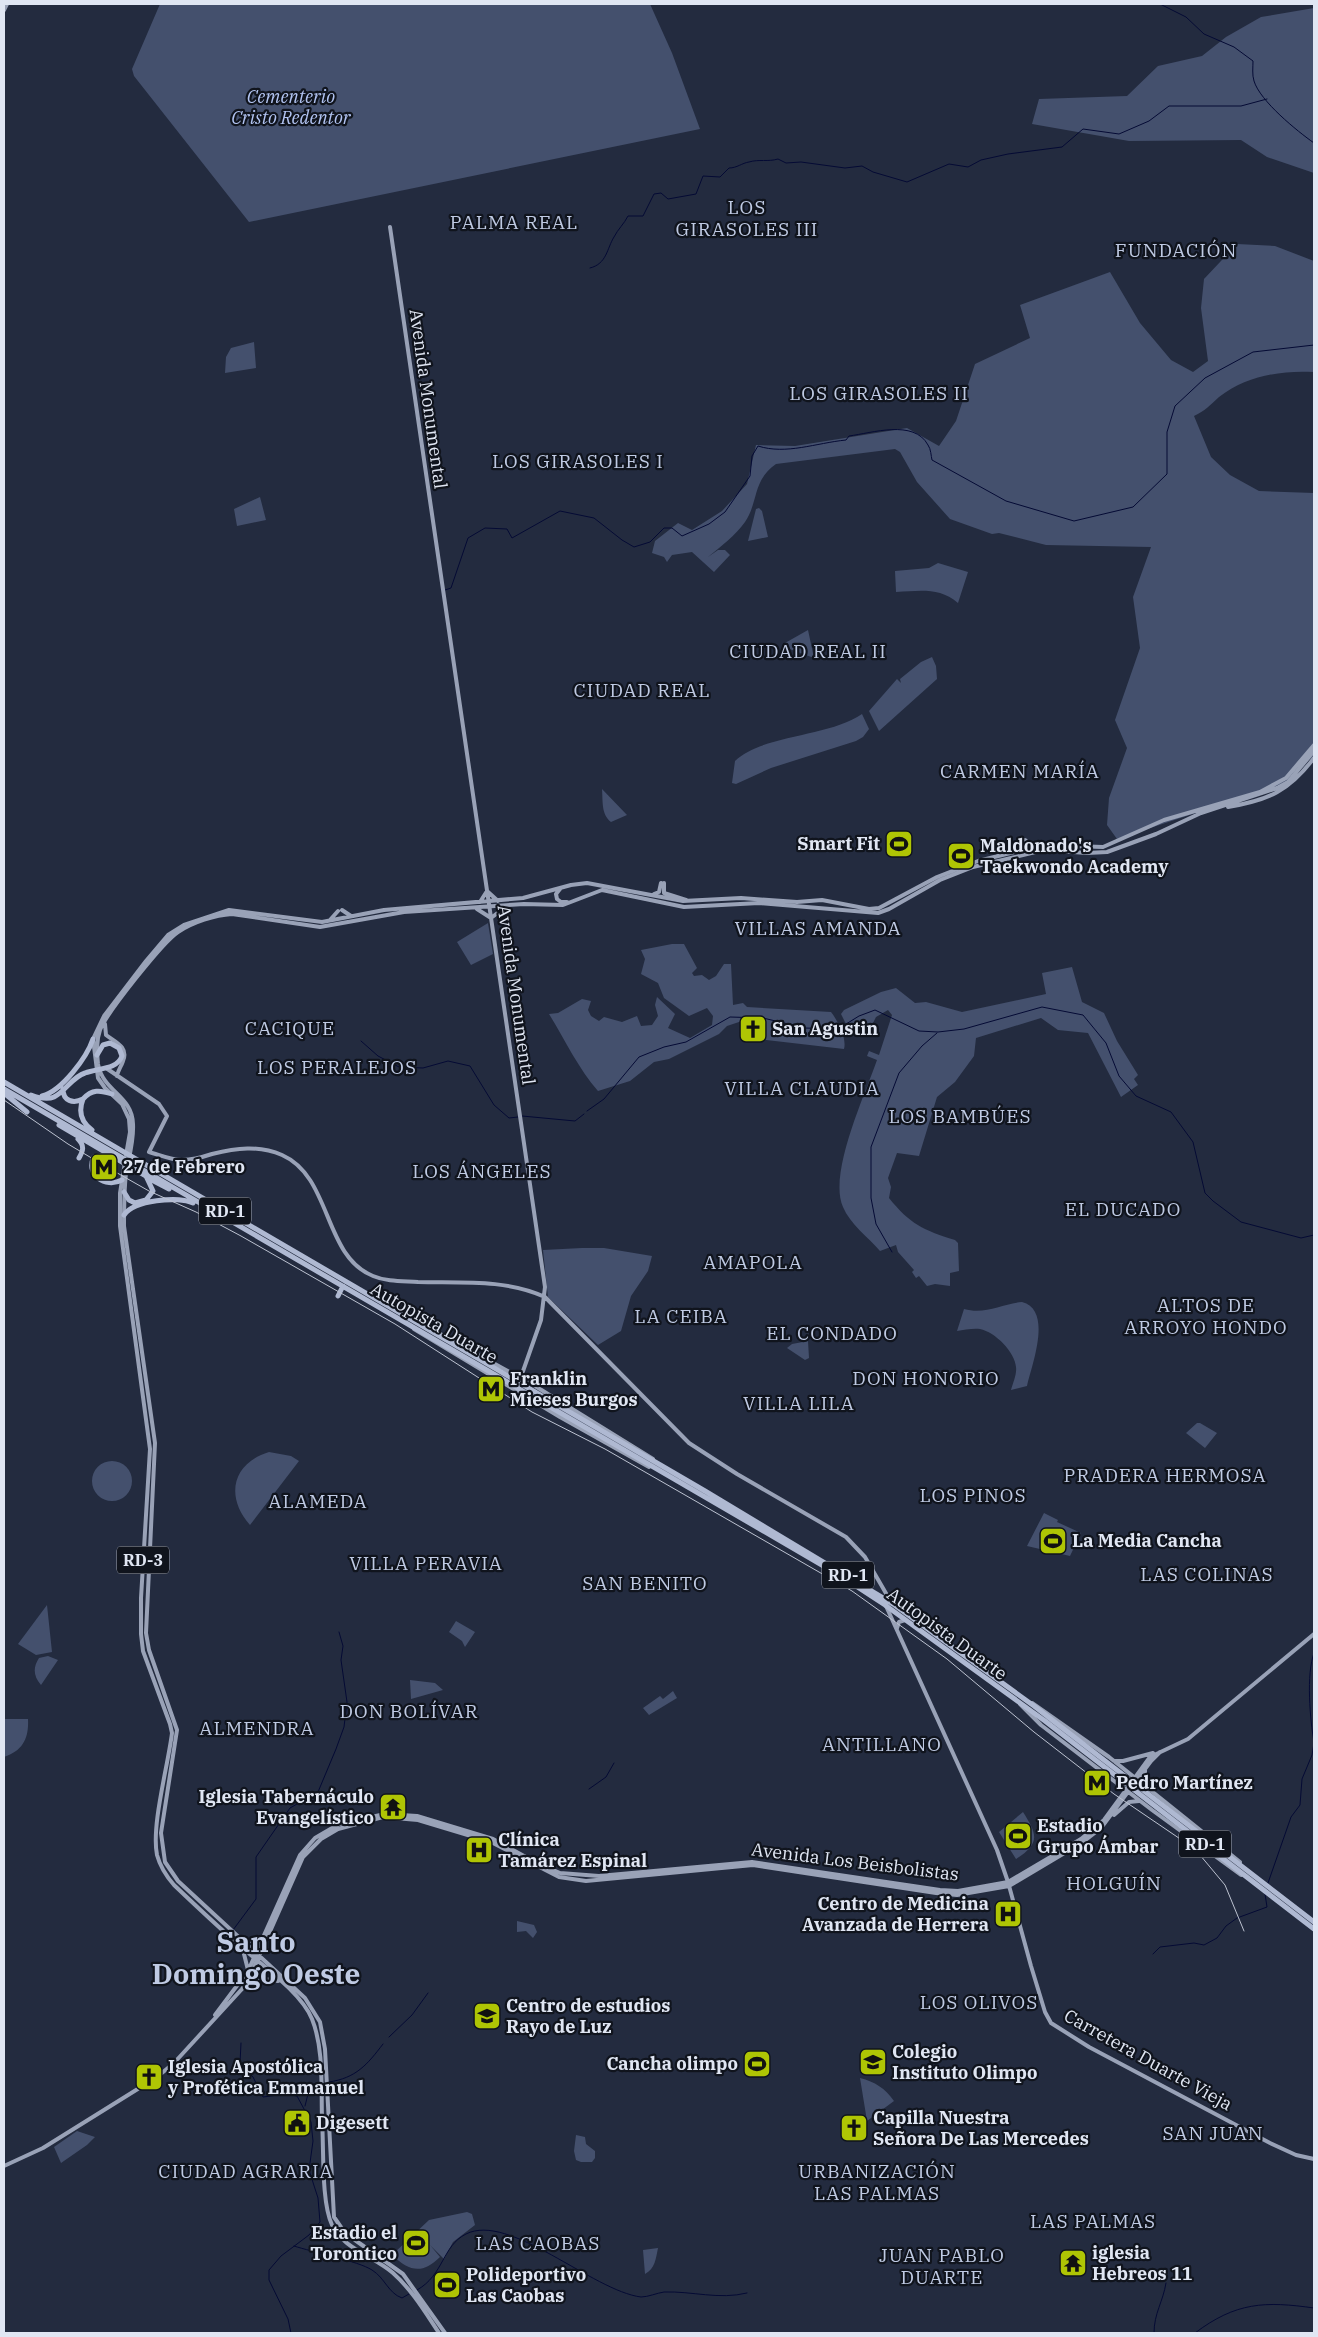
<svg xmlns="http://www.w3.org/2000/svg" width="1318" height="2337" font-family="'IBM Plex Serif',serif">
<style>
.green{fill:#44506d}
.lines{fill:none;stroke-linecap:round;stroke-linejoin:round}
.stream{stroke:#040a34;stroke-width:1}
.major{stroke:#99a2b7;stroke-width:4}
.highway{stroke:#afb9d2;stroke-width:5}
.rail{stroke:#bcc2d0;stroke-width:1}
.labels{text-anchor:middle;stroke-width:4.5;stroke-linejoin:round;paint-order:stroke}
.shield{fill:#10141d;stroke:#a2a7b3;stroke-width:1}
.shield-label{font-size:16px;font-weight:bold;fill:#e0e6f3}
.park-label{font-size:18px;font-style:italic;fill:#b2c4f2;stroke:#10141d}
.street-label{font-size:18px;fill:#e0e6f3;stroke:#10141d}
.poi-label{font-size:18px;font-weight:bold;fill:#e0e6f3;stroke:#10141d;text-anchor:start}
.neighbourhood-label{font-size:19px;letter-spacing:1px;fill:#bfcae3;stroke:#10141d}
.town-label{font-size:28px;font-weight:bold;fill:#bfcae3;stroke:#10141d}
</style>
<rect width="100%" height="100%" fill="#232b3f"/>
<path class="green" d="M160 4H650L672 53 700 129 249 222 134 76 132 69Z
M1314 8V173L1267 157 1241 140 1129 141 1032 124 1039 99 1127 96 1158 66 1202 56 1226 37 1261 17Z
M1237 244 1275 246 1314 261V372C1281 370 1246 376 1219 397 1210 405 1205 411 1194 416L1211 457 1230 475 1259 491 1314 493V755L1289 782 1117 839 1107 825 1109 798 1127 748 1115 720 1140 648 1133 597 1151 547 1046 545 999 533 992 534 950 519 917 482 900 452 895 449 776 464C752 481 759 501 745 522 736 535 720 547 708 557L718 550H725L730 555 714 572 692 552 672 555 667 562 664 557 652 553 655 541 678 523 692 530 722 511 747 484 756 445 795 446 907 428 939 446 956 421 975 364 1030 338 1020 305 1110 272 1140 323 1171 360 1193 372 1208 361 1201 308 1204 279Z
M254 342 256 368 225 373 226 357 231 348Z
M260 497 266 520 237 526 234 509Z
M759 508 762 511 768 537 748 541 756 509Z
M938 563 968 572 958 603C939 587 920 591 896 592L895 571 929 568Z
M808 630 814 658 784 647 785 643Z
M932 657 936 666 937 679 879 731 869 711 897 679 901 683 900 679 921 662Z
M862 714 869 729 863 737 856 741 771 768 736 784 732 783 735 761C761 735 829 737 862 714Z
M602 789 627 815 611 822C601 814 603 801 602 789Z
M488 923 493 954 471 965 457 942Z
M672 944H684L697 968 692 973 694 976 702 975 709 980 716 976 724 964H731L733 1005 743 1003 747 1007 831 1012C838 1021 847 1038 844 1049L757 1039 760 1025 746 1023 745 1020 727 1026 719 1034 669 1059 654 1062 630 1081 598 1091C578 1068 565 1040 549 1014L558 1013 582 999 591 1001 588 1010 591 1016 599 1021 604 1017 622 1022 637 1016 641 1026 652 1025 658 1016 655 1005 657 997 675 1014 668 1028 690 1038 712 1025 713 1016 707 1008 689 1016 664 998 658 983 641 974 645 959 641 950Z
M1072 967 1082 1002 1104 1013 1117 1041 1138 1075 1134 1079 1138 1085 1121 1097 1088 1033 1058 1030 1041 1018 976 1038 974 1056 955 1082 937 1097 919 1156 897 1153 888 1178 891 1187 889 1198C910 1224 923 1230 955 1240L958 1243 959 1271 950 1273V1286L935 1284 927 1286 919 1276 916 1278 912 1272 914 1270 898 1252 896 1245 880 1251C868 1237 850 1224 843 1207 828 1174 865 1095 877 1060L867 1056 869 1051 879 1055 892 1015 888 1010 876 1017 871 1027 851 1034 841 1014 844 1010 881 992 896 988 915 1003 926 1002 962 1012 1046 994 1042 973Z
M582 1248H604L652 1256 648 1271 631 1296 621 1331 598 1345 548 1297 543 1250Z
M1022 1302C1053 1310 1032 1364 1027 1386L1011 1390C1013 1383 1017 1374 1016 1367 1015 1352 995 1332 980 1329 973 1328 964 1330 957 1331L964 1309C985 1315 1002 1304 1022 1302Z
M808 1341 809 1358 805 1360 787 1348 792 1344Z
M1197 1423H1200L1217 1433 1205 1448 1186 1433Z
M269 1452 291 1456 299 1461 250 1525C225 1497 232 1463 269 1452Z
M92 1481a20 20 0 1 1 40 0a20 20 0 1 1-40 0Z
M1044 1513 1058 1520 1057 1522 1081 1533 1070 1556 1027 1546Z
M47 1605 52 1652 36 1655 18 1644Z
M456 1621 475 1632 465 1647 462 1641 449 1632Z
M48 1656 58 1660 41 1685C33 1676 33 1667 39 1658Z
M410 1680 435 1683 443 1690 411 1699Z
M673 1691 677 1698 649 1715 643 1708 660 1696 663 1699Z
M4 1719H28C29 1738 23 1751 4 1757Z
M1023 1812C1037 1834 1041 1843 1016 1859L999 1832Z
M517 1921 534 1925 537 1932 533 1938 526 1931 517 1932Z
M860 2078C875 2082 885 2088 894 2101L867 2121Z
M77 2131 95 2137 87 2145 61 2163 54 2147Z
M576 2135 585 2137 586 2144 595 2151V2158L592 2162H581L576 2160 574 2151Z
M467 2212 472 2214 475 2225 453 2242 444 2259 430 2245 440 2257C422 2275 409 2271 392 2255L429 2220Z
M658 2248C656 2258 655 2269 645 2274L643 2250Z
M443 2272 458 2278 451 2297 435 2292Z"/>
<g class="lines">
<path class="stream" d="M1160 4 1186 17 1204 34 1234 47 1253 61C1253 67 1252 75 1254 81 1260 101 1297 131 1314 143
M590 268C607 264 607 248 614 237 618 229 624 224 628 216H643L654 194 661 193 668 199 696 194 703 176 720 177 729 168C737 168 742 163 749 162 759 159 768 162 778 159L786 163 801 162 845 168 862 166 873 172 907 182 949 164 968 167 981 160 1008 154 1062 147 1083 129 1119 134 1149 121 1169 106H1241L1267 99
M445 590 451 588 468 538 485 528 507 529 512 538 560 511 594 518 622 540 634 547 650 542 664 528H672L682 536 709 524 725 512 750 476 752 456 758 446C786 455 816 443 846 440L849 436C872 433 914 419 928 445 931 449 931 456 932 460L1006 501 1074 521 1133 507 1167 474V432L1175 406 1205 378 1253 352 1314 345
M361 1041 378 1056 399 1067 423 1068 448 1061 470 1066 494 1105 509 1118 518 1117
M587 1111 604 1099 639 1057 664 1047 686 1042 730 1017 763 1018 805 1028 838 1029 859 1016 875 1010 919 1031 938 1032 964 1029 1042 1007 1083 1015 1106 1043 1119 1076 1136 1096 1171 1112 1193 1142 1205 1193 1213 1201 1241 1222 1301 1238 1314 1235
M522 1116 575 1121 584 1114
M892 1252 876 1224 871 1198V1147L899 1073 922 1046 937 1033
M1314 1653C1306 1674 1310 1720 1314 1742
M589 1789 606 1777 614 1763
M1268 1883 1291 1817 1300 1805 1302 1779 1312 1755 1314 1743
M233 1930 256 1899V1857L290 1808 318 1792 336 1749 344 1727 347 1702 341 1660 343 1646 339 1632
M220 1947 227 1937
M1153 1954 1160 1947 1194 1943 1204 1945 1217 1938 1226 1926 1237 1918 1267 1907 1265 1894
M389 2037 412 2015 428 1993
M241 2043 240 2063 253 2077 263 2097 286 2094 297 2096 311 2122 313 2141 309 2170 318 2198 320 2222 309 2235 281 2256 269 2270V2280L288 2319 291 2333
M329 2082C356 2078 367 2065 383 2044
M305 2106 309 2090 312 2087
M294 2246C312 2252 358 2261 372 2270 385 2278 388 2293 402 2298L409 2294
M417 2290C444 2275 442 2246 466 2234 509 2212 593 2291 641 2297 648 2297 657 2293 664 2292 692 2291 719 2300 747 2293
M1154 2333C1154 2313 1163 2302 1166 2283
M1195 2333C1236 2302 1265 2301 1314 2308"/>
<path class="major" d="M4 10 7 4
M390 227 545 1287 541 1320 516 1391
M1228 807C1269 800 1289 791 1314 758
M1025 840 1029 844 1035 846
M664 883V893L686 900
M560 889 556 894 557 899 561 902H567
M654 894 659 892 661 883
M480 902 487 891 498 901
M477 909 491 918 504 908
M342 910 351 916
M330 920 338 911
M105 1024 106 1035C115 1042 129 1047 123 1061 121 1067 118 1070 117 1076
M106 1068 159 1104 167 1116 149 1152C160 1155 171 1160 182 1160 192 1160 203 1157 212 1154 236 1148 259 1145 282 1155 332 1177 323 1256 373 1276 387 1282 403 1281 418 1282 461 1283 506 1279 545 1297L689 1443 737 1474 846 1537 865 1557 891 1602
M126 1155 130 1132 129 1119 122 1104 105 1088 98 1078 93 1039 104 1016 146 961 168 935 184 925 229 910 322 922 384 910 523 898 571 885 587 883 683 901 741 898 797 902 822 900 869 909 879 908 937 877 978 861 1043 845 1103 847 1164 820 1260 792 1286 778 1314 745
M125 1162 120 1193V1226L150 1449 141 1598V1634L143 1651 170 1724 172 1733C168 1766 151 1826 157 1855 160 1866 167 1877 174 1885 195 1905 216 1925 238 1944 260 1964 301 1992 312 2019 324 2049 321 2087 322 2120 324 2147 321 2202 332 2225 342 2248 375 2257 393 2273 412 2290 425 2312 439 2333
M413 1319 535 1386 653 1459
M414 1329 560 1417 649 1467
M886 1606 997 1850 1008 1882 1031 1966 1045 2012 1051 2023 1089 2047 1270 2143 1296 2155 1314 2159
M897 1628 899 1622 905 1620
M1032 1703 1109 1757 1240 1862
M1020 1704 1041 1725 1152 1810 1241 1875
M1114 1761H1123L1153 1753
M1145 1770V1781L1150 1789
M1114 1815 1129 1802 1139 1801
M243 1940 253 1941 262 1938
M243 1950 248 1970
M245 1986 260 1978 278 1981
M215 2015 248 1971 300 1855 315 1838 339 1824 385 1814 417 1816 493 1839 535 1862 560 1873 599 1876 752 1862 940 1890 958 1891 1008 1882 1081 1839 1104 1820 1150 1757 1188 1739 1314 1634
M4 2166 43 2148 157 2077 174 2063 242 1989 252 1972 303 1857 321 1839 338 1829 383 1817 418 1820 491 1842 559 1877 586 1881 753 1865 936 1893 957 1895 1009 1886 1083 1842 1101 1828 1151 1761 1160 1752
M445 2333 403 2274 345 2233 334 2217 325 2049 320 2022 305 1998 178 1881 165 1862 161 1833 177 1730 149 1650 146 1633 155 1443 124 1226C124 1208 124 1191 126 1173 129 1157 134 1141 133 1124 132 1095 103 1092 98 1064 97 1053 96 1041 100 1030 107 1012 163 942 178 932 193 922 215 915 232 914L320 927 404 912 524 904 563 905 602 890 684 907 759 903 878 913 889 909 940 880 973 867 1044 850 1087 853 1107 852 1156 834 1201 813 1277 788 1288 782 1314 751"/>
<path class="highway" d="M4 1082 705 1491 893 1604 1034 1706 1314 1922
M4 1089 839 1575 885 1605 1045 1721 1314 1929
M63 1089C63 1101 73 1104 83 1099
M4 1093 27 1112
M31 1095C39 1098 47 1100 54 1097 66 1091 72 1077 85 1073 98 1068 117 1070 122 1056L119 1048 110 1043 103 1045 97 1055
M42 1096C62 1091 87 1057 93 1039
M59 1125 146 1176 153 1191 146 1200 135 1203 129 1200 124 1192
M92 1130C81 1122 78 1112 83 1099 92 1089 100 1090 112 1094
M78 1139C85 1146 83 1151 79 1158
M105 1155 94 1157C85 1174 105 1189 122 1180
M148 1178 169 1189
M124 1215C134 1200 178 1196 193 1203
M338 1296 343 1286"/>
<path class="rail" d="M4 1100 68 1144 105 1166 149 1191 196 1212 241 1236 395 1324 532 1412 605 1449 852 1591 947 1659 1034 1732 1114 1794 1195 1849 1225 1885 1244 1931"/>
</g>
<defs>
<g id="stadium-square" transform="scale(1.4375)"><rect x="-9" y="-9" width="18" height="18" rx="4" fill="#afc504" stroke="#10141d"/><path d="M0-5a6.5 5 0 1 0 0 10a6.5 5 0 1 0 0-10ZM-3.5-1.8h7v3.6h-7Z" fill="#111"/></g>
<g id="church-square" transform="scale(1.4375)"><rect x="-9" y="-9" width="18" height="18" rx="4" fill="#afc504" stroke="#10141d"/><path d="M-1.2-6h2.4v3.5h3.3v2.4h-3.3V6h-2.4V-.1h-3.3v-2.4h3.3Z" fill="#111"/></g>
<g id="metro-square" transform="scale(1.4375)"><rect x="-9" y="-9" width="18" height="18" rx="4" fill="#afc504" stroke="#10141d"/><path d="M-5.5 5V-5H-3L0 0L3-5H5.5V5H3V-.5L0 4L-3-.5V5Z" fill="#111"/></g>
<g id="temple-square" transform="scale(1.4375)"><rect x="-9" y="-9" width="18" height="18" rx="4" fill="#afc504" stroke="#10141d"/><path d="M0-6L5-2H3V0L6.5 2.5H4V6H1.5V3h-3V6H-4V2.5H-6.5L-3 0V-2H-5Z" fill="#111"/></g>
<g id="hospital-square" transform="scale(1.4375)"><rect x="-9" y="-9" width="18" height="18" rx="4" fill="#afc504" stroke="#10141d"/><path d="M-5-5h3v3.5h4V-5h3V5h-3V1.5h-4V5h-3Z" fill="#111"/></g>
<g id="university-square" transform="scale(1.4375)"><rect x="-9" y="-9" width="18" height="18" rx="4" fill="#afc504" stroke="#10141d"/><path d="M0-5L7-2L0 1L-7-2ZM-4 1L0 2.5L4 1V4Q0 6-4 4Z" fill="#111"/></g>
<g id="civic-square" transform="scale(1.4375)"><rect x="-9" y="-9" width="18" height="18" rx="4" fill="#afc504" stroke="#10141d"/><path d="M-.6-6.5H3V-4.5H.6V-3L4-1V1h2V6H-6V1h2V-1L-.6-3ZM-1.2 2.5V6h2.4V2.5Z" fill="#111"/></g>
</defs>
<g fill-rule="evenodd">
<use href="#stadium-square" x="899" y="844"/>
<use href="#stadium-square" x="961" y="856"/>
<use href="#church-square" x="753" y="1029"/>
<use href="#metro-square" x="104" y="1167"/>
<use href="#metro-square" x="491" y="1389"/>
<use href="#stadium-square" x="1053" y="1541"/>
<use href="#metro-square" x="1097" y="1783"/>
<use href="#temple-square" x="393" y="1807"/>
<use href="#stadium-square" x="1018" y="1836"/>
<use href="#hospital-square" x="479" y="1850"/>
<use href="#hospital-square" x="1008" y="1914"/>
<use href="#university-square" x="487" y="2016"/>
<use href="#university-square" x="873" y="2062"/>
<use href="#stadium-square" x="757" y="2064"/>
<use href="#church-square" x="149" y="2077"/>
<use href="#civic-square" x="297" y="2123"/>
<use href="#church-square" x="854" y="2128"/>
<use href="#stadium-square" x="416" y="2243"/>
<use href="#temple-square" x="1073" y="2263"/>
<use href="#stadium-square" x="447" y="2285"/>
</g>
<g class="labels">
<g class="shield">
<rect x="199" y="1197.5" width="52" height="27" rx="4"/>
<rect x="117" y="1546.5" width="52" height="27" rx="4"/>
<rect x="822" y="1561.5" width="52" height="27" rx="4"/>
<rect x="1179" y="1830.5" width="52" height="27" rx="4"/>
</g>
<g class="shield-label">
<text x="225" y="1217">RD-1</text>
<text x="143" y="1566">RD-3</text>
<text x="848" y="1581">RD-1</text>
<text x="1205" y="1850">RD-1</text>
</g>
<g class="park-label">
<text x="291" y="103">Cementerio<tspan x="291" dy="21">Cristo Redentor</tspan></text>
</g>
<g class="street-label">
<text transform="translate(428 399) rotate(82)" y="6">Avenida Monumental</text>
<text transform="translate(516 995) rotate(82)" y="6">Avenida Monumental</text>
<text transform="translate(434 1323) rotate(30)" y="6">Autopista Duarte</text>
<text transform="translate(947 1634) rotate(36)" y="6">Autopista Duarte</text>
<text transform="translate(855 1862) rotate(7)" y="6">Avenida Los Beisbolistas</text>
<text transform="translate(1148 2060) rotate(29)" y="6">Carretera Duarte Vieja</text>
</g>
<g class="poi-label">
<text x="880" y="850" text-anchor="end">Smart Fit</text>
<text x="980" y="852">Maldonado's<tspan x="980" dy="21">Taekwondo Academy</tspan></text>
<text x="772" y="1035">San Agustin</text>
<text x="123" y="1173">27 de Febrero</text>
<text x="510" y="1385">Franklin<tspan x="510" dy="21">Mieses Burgos</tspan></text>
<text x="1072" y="1547">La Media Cancha</text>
<text x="1116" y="1789">Pedro Martínez</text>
<text x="374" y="1803" text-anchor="end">Iglesia Tabernáculo<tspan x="374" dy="21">Evangelístico</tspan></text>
<text x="1037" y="1832">Estadio<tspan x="1037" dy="21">Grupo Ámbar</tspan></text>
<text x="498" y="1846">Clínica<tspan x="498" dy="21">Tamárez Espinal</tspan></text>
<text x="989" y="1910" text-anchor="end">Centro de Medicina<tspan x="989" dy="21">Avanzada de Herrera</tspan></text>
<text x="506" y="2012">Centro de estudios<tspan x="506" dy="21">Rayo de Luz</tspan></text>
<text x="892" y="2058">Colegio<tspan x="892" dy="21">Instituto Olimpo</tspan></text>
<text x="738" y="2070" text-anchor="end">Cancha olimpo</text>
<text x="168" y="2073">Iglesia Apostólica<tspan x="168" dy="21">y Profética Emmanuel</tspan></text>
<text x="873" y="2124">Capilla Nuestra<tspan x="873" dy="21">Señora De Las Mercedes</tspan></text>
<text x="316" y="2129">Digesett</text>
<text x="397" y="2239" text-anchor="end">Estadio el<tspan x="397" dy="21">Torontico</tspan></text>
<text x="1092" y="2259">iglesia<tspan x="1092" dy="21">Hebreos 11</tspan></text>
<text x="466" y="2281">Polideportivo<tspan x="466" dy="21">Las Caobas</tspan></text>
</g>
<g class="neighbourhood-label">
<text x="747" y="214">LOS<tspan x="747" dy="22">GIRASOLES III</tspan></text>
<text x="514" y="229">PALMA REAL</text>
<text x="1176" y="257">FUNDACIÓN</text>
<text x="879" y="400">LOS GIRASOLES II</text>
<text x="578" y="468">LOS GIRASOLES I</text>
<text x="808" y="658">CIUDAD REAL II</text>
<text x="642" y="697">CIUDAD REAL</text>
<text x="1020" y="778">CARMEN MARÍA</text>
<text x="818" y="935">VILLAS AMANDA</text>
<text x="290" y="1035">CACIQUE</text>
<text x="337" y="1074">LOS PERALEJOS</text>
<text x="802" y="1095">VILLA CLAUDIA</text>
<text x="960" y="1123">LOS BAMBÚES</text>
<text x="482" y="1178">LOS ÁNGELES</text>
<text x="1123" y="1216">EL DUCADO</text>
<text x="753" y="1269">AMAPOLA</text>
<text x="1206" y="1312">ALTOS DE<tspan x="1206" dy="22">ARROYO HONDO</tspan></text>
<text x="681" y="1323">LA CEIBA</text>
<text x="832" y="1340">EL CONDADO</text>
<text x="926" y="1385">DON HONORIO</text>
<text x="799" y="1410">VILLA LILA</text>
<text x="1165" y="1482">PRADERA HERMOSA</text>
<text x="973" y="1502">LOS PINOS</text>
<text x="318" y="1508">ALAMEDA</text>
<text x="426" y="1570">VILLA PERAVIA</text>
<text x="1207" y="1581">LAS COLINAS</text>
<text x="645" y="1590">SAN BENITO</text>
<text x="409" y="1718">DON BOLÍVAR</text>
<text x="257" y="1735">ALMENDRA</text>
<text x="882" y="1751">ANTILLANO</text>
<text x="1114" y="1890">HOLGUÍN</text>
<text x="979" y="2009">LOS OLIVOS</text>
<text x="1213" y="2140">SAN JUAN</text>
<text x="246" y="2178">CIUDAD AGRARIA</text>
<text x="877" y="2178">URBANIZACIÓN<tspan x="877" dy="22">LAS PALMAS</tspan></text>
<text x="1093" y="2228">LAS PALMAS</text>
<text x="538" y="2250">LAS CAOBAS</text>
<text x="942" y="2262">JUAN PABLO<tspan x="942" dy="22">DUARTE</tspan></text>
</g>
<g class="town-label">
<text x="256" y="1952">Santo<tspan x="256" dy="32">Domingo Oeste</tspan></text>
</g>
</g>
<rect width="1318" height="2337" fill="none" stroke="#e0e6f3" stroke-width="10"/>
</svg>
